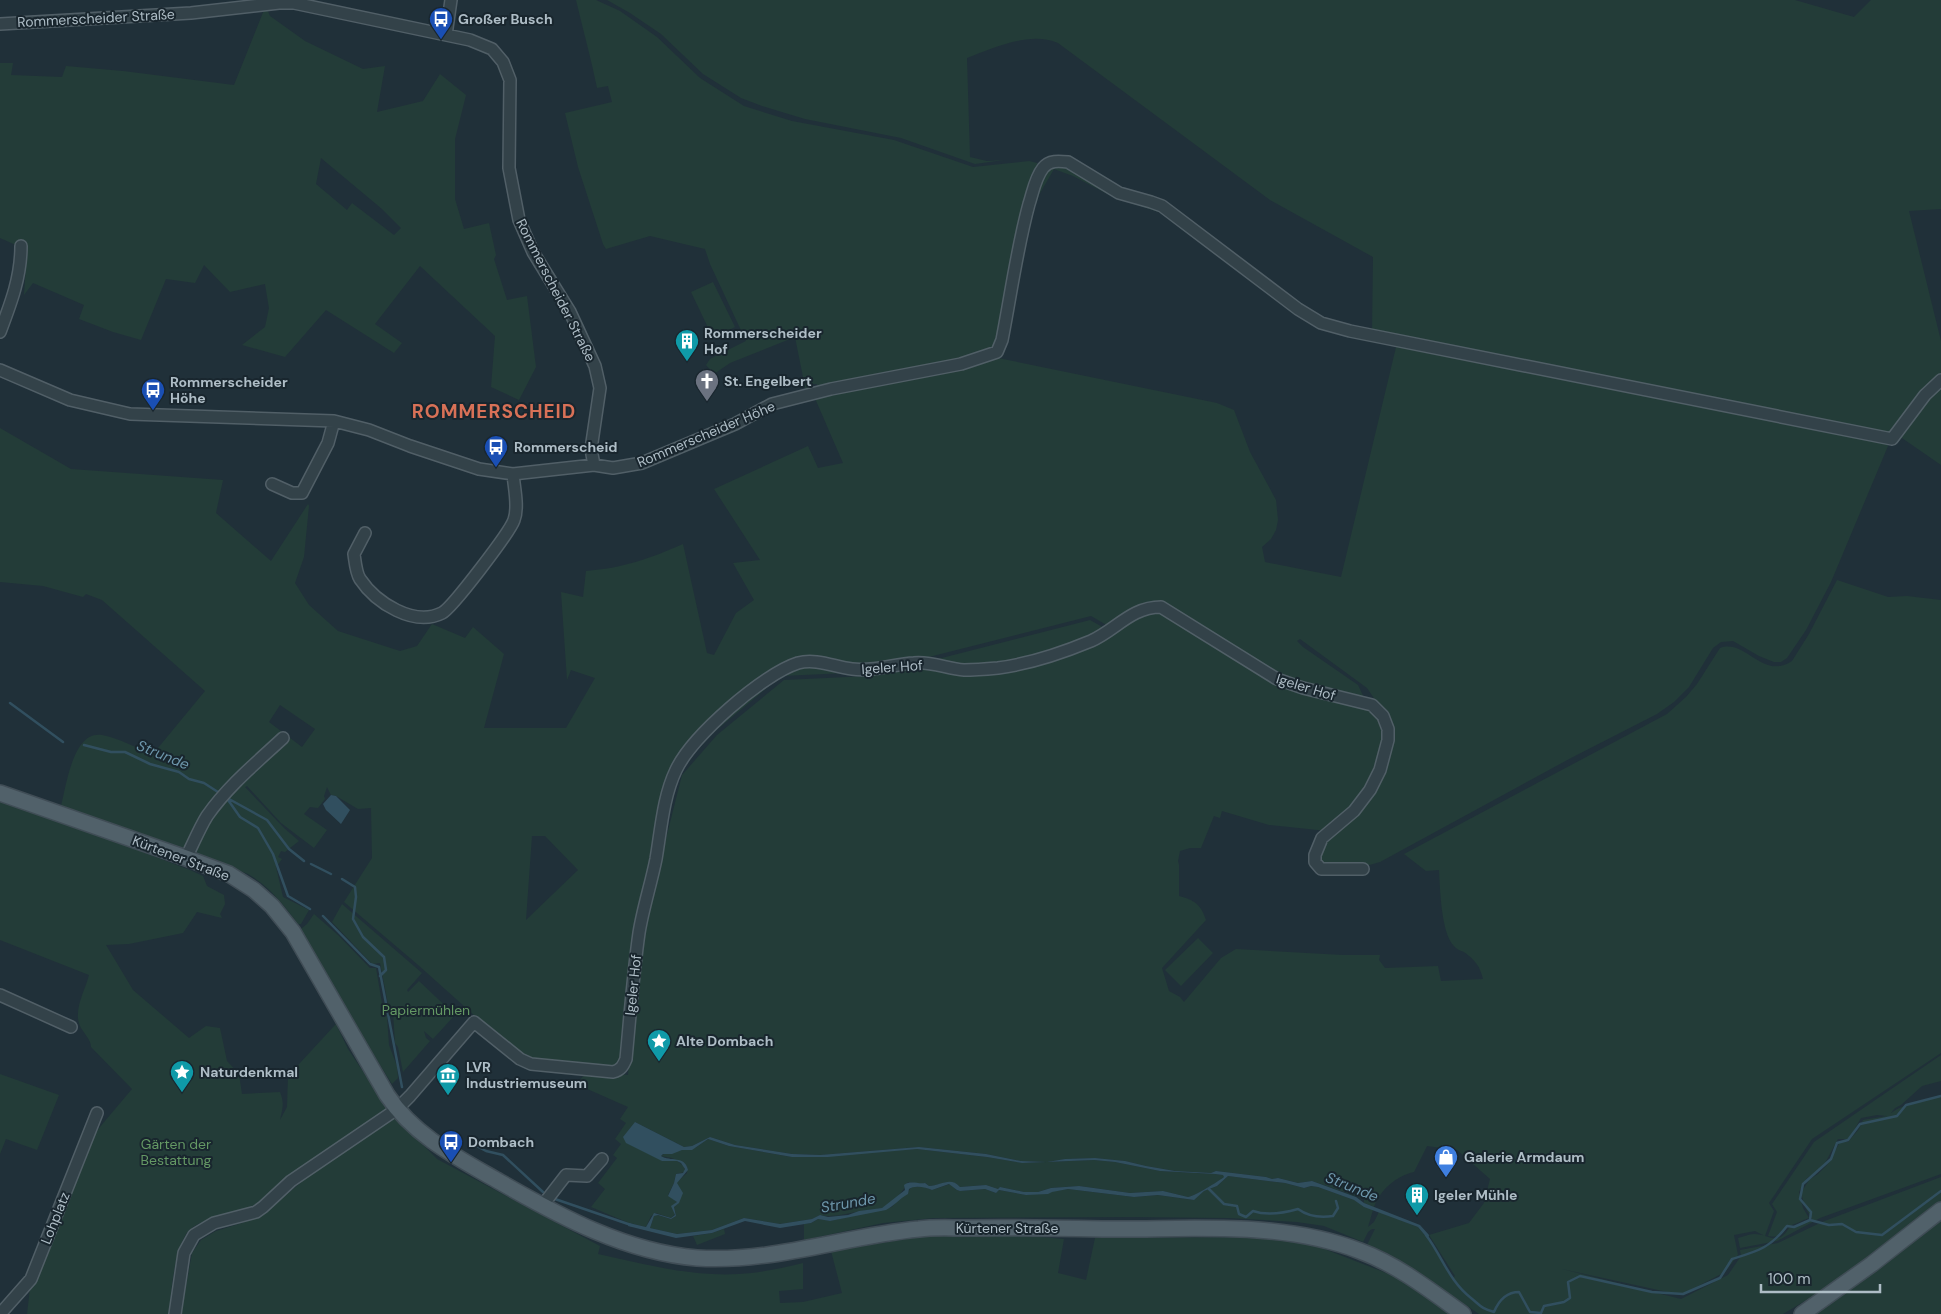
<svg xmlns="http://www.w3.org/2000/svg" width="1941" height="1314" font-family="'DM Sans',sans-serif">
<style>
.green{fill:#233c38;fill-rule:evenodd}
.water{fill:#314f5f;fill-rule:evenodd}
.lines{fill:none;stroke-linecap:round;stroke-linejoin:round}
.stream{stroke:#314f5f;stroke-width:2.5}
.minor-casing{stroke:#515f67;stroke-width:14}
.major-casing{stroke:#404d56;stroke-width:18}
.minor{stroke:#334249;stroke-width:11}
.major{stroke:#51616a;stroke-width:15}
.labels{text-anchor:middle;stroke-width:4;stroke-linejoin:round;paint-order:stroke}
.street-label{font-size:14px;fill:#aebdc6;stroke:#19262e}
.poi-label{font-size:14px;font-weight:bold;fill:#aebdc6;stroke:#19262e;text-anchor:start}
.park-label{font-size:14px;fill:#649864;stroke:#19262e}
.water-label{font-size:15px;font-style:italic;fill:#6d96ab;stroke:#19262e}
.district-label{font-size:19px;font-weight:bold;letter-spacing:1px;fill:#d87157;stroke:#19262e}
</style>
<rect width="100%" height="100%" fill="#203039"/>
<path class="green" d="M576 0H596L620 11 657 37 700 78 744 106 792 121 894 140 973 167 1029 161 1037 163 1038 166 1001 333 992 348 982 354 817 389V384H809L806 392 795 337 730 363 714 374 706 365 710 359 746 341 710 264 705 249 650 236 606 249 603 244 578 167 565 113 612 102 608 86 597 88C591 58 583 30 576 0Z
M607 0H1795L1854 17 1871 0H1941V209L1909 211 1941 341V373L1919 395 1897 428 1888 434 1372 332 1373 257 1270 200 1058 43C1029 31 994 48 967 58L970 157 987 161 1004 160 975 164 901 138 805 119 762 106 741 98 703 74 661 34 630 13Z
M267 9 270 16 305 41 363 69 385 66 377 112 423 101 440 74 466 95 455 139V199L464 229 489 223 496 255 494 259 507 300 527 296 536 367 519 400 491 387 495 336 420 266 375 324 402 343 394 353 326 310 285 357 242 345 265 327 269 308 265 284 230 292 204 265 195 283 166 279 141 340 113 332 79 319 84 305 33 283 24 295 27 250 0 238V63H13L11 75 62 77 66 66 123 71 234 85 264 10ZM321 158 382 209 401 228 394 235 352 203 347 210 316 184Z
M1062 165 1148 204 1171 216 1115 198 1073 176 1054 169 1039 195 1028 228 1036 187 1047 169Z
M713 282 735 327 713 338 691 292Z
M1397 343 1534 370 1546 375H1558L1877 439 1886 442 1888 446 1831 582 1806 630 1787 658 1781 662H1774L1759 656 1733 641 1721 642 1713 648 1689 687 1674 702 1657 714 1571 758 1380 862 1359 868 1322 866 1318 861 1321 846 1326 838 1358 808 1376 783 1385 764 1390 742V725L1384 713 1367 688 1300 639 1297 641 1303 647 1358 685 1367 704 1289 682 1273 675 1170 609C1148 596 1128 614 1110 627L1091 616 917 660C900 661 881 668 864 668 845 668 828 658 808 658 784 659 725 707 709 726L711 728C732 708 783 661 812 662 831 662 849 673 869 672L781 676 714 732 667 783 650 876 629 969 630 1004 625 1058 620 1067 615 1070 523 1059 417 964 344 902 372 858 371 808 358 809 336 796 331 795 327 787 324 796 325 799 318 808 310 807 304 814 327 830 314 848 281 823 247 786 245 787 284 828 299 841 285 852 281 851 278 857 282 859 276 867 283 897 309 910 301 924H298C285 906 268 885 248 874L110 823 61 806C66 787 73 730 102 735 119 738 136 748 153 754L205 691 102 600 86 594 83 597 43 586 0 582V428L71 469 223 480 216 513 271 561 308 504 309 506 304 557 295 583 309 605 338 631 400 651 417 646 432 624 465 638 473 627 504 654 484 728H566L595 678 571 670 567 680 561 592 583 597 586 571C623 568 649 559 683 544L707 653 714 655 736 613 754 600 733 563 760 560 714 489 808 446 818 468 843 463 814 396C874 383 937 364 998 358L1217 403 1234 410 1250 452 1276 500 1278 520 1276 530 1271 539 1262 547 1265 562 1341 577ZM280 705 315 729 302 747 269 722ZM532 836H545L578 870 526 920Z
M1941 383V465L1899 436Z
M1837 580 1888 597 1907 596 1941 600V1053L1812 1139 1769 1203 1774 1211 1765 1236 1755 1231 1734 1235 1738 1255 1725 1272 1681 1295 1562 1269 1681 1299 1728 1275 1741 1256 1740 1250 1778 1243 1822 1222 1941 1177V1314H1816L1824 1308 1818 1293 1783 1314H1479L1411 1268 1387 1253 1367 1245 1375 1229H1372L1368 1232 1363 1242 1324 1226 1297 1222 1229 1218 1132 1217 933 1218 883 1223 804 1240V1224L811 1223 818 1219 830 1221 892 1207 897 1200 907 1194 911 1187H925L932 1190 950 1184 957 1190 960 1191 985 1189 996 1193 999 1190 1026 1195 1068 1189 1134 1197 1158 1195 1193 1200 1204 1191 1217 1186 1228 1176 1285 1183 1304 1188 1311 1186 1318 1187 1354 1200 1373 1210 1368 1227 1374 1222 1379 1212 1418 1227 1428 1239 1453 1278 1455 1276 1429 1235 1469 1223 1484 1203 1490 1179 1457 1150 1427 1146 1414 1172C1396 1176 1380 1190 1374 1207L1364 1203V1199L1312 1181 1298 1183 1278 1178 1272 1179 1266 1177 1216 1171 1211 1173 1175 1171 1146 1166 1125 1161 1095 1158 1065 1159 1047 1162 1021 1161 986 1154 919 1147 820 1155 792 1154 735 1145 710 1137 692 1146 684 1147 635 1122 662 1161H677L684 1166 685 1172 676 1174 674 1183 668 1195 677 1202 672 1208 675 1214 671 1218 656 1213 651 1216 646 1227 629 1223 591 1207 605 1189 598 1183 617 1158 613 1155 621 1144 615 1139 626 1123 620 1119 628 1107 576 1084 588 1071 628 1075 634 1004 644 926 682 775 717 735 784 680 869 676 917 664 973 676 1033 666 1156 610 1241 661 1367 708 1386 727 1383 751 1367 790 1327 831 1269 825 1222 811 1220 818 1214 816 1201 848H1190L1180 851 1178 861 1179 865V896C1194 900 1201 904 1206 920L1162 968 1169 991 1180 997 1184 1002 1221 958 1236 949 1343 955H1380L1379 960 1385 968 1438 966 1441 981 1483 979C1480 966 1475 960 1464 952 1461 951 1456 949 1454 946 1441 933 1440 888 1439 870L1426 871 1404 854 1667 714 1686 697 1697 684 1720 648C1745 638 1763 681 1792 661L1809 634Z
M1090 620 1106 629 1095 637 1030 659 972 669 930 661Z
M0 798 190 870 203 876 207 886 224 895 225 904 220 914 222 918 197 912 183 933 129 944 106 945 133 990 189 1038 206 1026 220 1028 227 1061 239 1074 242 1094 280 1092C285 1104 282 1110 280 1120L287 1107 288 1076 336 1024 348 1049 388 1109 330 1147 275 1187 256 1205 200 1223C194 1226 188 1230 185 1236 174 1256 171 1291 169 1314H27L30 1288 94 1134 132 1089 91 1047C91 1039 83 1033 80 1026 73 1010 85 991 89 975L0 940Z
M342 904 422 973 407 990 408 992 419 981 455 1015 433 1039 424 1031 426 1038 430 1041 403 1072 398 1047 395 1043 393 1012 389 1009 380 963 372 964 332 922Z
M314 914 338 935 370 968H376L383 1009 387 1016 389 1045 397 1066 398 1078 392 1084 296 933 307 924Z
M1198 938 1213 953 1181 986 1165 970Z
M1941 1055V1081L1922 1086 1901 1105 1895 1108 1891 1113C1905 1103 1923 1100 1941 1096V1174L1820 1218 1777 1241 1740 1248 1738 1238C1743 1237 1749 1234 1754 1234 1770 1234 1777 1247 1789 1228H1794L1812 1219 1805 1207 1801 1193 1809 1180 1818 1174 1827 1165 1840 1142H1848L1859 1129 1863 1120 1887 1116 1877 1115 1861 1118 1849 1139H1838L1825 1163 1816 1173 1807 1178 1799 1192 1803 1208 1809 1218C1802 1220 1795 1225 1788 1226 1782 1235 1779 1238 1768 1236L1777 1212 1772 1204 1814 1142Z
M0 1074 59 1095 37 1150 6 1139 0 1154Z
M396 1118 437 1159 600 1246 598 1254C644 1264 692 1277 739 1274 761 1273 782 1268 803 1263V1289L779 1291 780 1303 803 1302 842 1293 831 1251 932 1235H1019L1064 1239 1058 1273 1086 1280 1095 1238 1265 1237 1309 1243 1399 1278 1449 1314H181L192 1253 201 1240 216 1231 242 1223 262 1215 316 1170Z
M708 1139 729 1146 792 1157 917 1149 987 1157 1022 1163 1094 1160 1115 1162 1160 1171 1215 1174 1224 1175 1225 1177C1219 1181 1193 1197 1188 1197L1163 1191 1130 1193 1079 1186 1051 1188 1038 1192H1024L1000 1187 998 1189 986 1185 960 1187C951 1177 940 1186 929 1186L925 1183 920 1184 908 1182C905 1189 893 1203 885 1207 878 1210 869 1209 862 1211 847 1213 835 1218 820 1215L812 1219 780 1224 744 1218 712 1230 677 1234 650 1228 654 1216 658 1215 671 1219 676 1216 674 1207C683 1197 682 1196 676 1183L687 1173V1166L672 1158 661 1156 665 1153C672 1154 675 1150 682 1150 696 1149 695 1148 708 1139Z
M724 1229 725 1234 697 1245 693 1236 712 1233Z"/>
<path class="water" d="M331 795 336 796 350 810 341 824 326 810 323 804Z
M635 1122 684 1147 692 1146 710 1137 735 1145 792 1154 820 1155 919 1147 986 1154 1021 1161 1047 1162 1065 1159 1095 1158 1125 1161 1146 1166 1175 1171 1211 1173 1216 1171 1266 1177 1272 1179 1278 1178 1298 1183 1312 1181 1356 1197 1364 1203 1420 1225 1429 1235 1428 1239 1418 1227 1364 1207 1354 1200 1318 1187 1311 1186 1304 1188 1285 1183 1228 1176 1217 1186 1204 1191 1194 1200 1158 1195 1134 1197 1068 1189 1052 1192 1048 1194 1026 1195 999 1190 996 1193 985 1189 960 1191 957 1190 949 1184 932 1190C926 1187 914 1185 909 1189L908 1194C899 1199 894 1206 886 1210L830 1221 818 1219 811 1223 780 1228 745 1221 712 1233 676 1238 628 1226 629 1223 646 1227 654 1213 671 1218 675 1215 671 1206 677 1202 668 1196 674 1183 676 1174 683 1173 685 1169 681 1163 677 1161H662L626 1143 623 1137ZM708 1139 729 1146 792 1157H828L917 1149 987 1157 1022 1163 1094 1160 1115 1162 1160 1171 1215 1174 1223 1175 1224 1177C1219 1181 1193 1197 1188 1197L1163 1191 1130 1193 1079 1186 1051 1188 1038 1192H1024L1000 1187 998 1189 986 1185 960 1187C950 1176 941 1186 929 1186L925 1183C917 1184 910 1180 904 1185L905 1190 882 1208 859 1211 848 1215 828 1217 820 1215 812 1219 780 1224 744 1218 712 1230 677 1234 650 1228 654 1216 658 1215 671 1219 676 1216 674 1207 679 1203 683 1193 677 1183 688 1170C685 1155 670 1162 661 1156L663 1154H672L682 1150H692Z"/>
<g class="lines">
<path class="stream" d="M10 703 63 742
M84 745 111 752H125L150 764 179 772 189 779 204 783 221 794
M226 797 240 817 258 828 273 854 288 896 310 909
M229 799 267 820 289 849 304 861
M311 864 331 874
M342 879 355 887 356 897 353 919 363 937 384 957 386 970 380 976
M323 916 370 964 379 967 402 1087
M469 1142 486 1151 503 1155 543 1192
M1209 1189 1224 1204 1237 1206 1239 1214 1246 1217 1253 1211C1267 1216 1284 1213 1298 1209 1309 1217 1320 1218 1333 1216L1338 1208 1336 1201
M555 1199 631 1225
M1810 1220 1829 1225 1842 1224 1856 1232 1882 1235 1941 1191
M1426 1235C1442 1256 1449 1281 1471 1298 1481 1306 1480 1308 1494 1312 1499 1300 1506 1292 1519 1292L1530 1312 1541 1313 1544 1306 1564 1302 1570 1298 1568 1282 1580 1276 1652 1292 1683 1294 1720 1278 1732 1259C1758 1251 1770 1248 1787 1226L1794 1227 1810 1220 1811 1212 1800 1199 1803 1184 1831 1159 1837 1143 1848 1140 1860 1124 1897 1116 1906 1105 1941 1096"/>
<g class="minor-casing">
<path id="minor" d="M0 24 191 13 279 3H294L470 40 492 49 503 62 510 80 509 168 519 220 533 252 570 312 595 366 600 388 591 449 594 465
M446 35 451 0
M0 332C11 303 21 277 21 246
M0 370 70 400 130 414 334 421 369 430 410 446 479 469 513 474 594 465 613 468 642 463 735 424 772 404 831 389 961 364 997 352 1002 340C1011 294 1017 248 1029 204 1033 192 1035 178 1043 168 1049 160 1059 161 1068 162L1119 193 1151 202 1162 206 1298 309 1321 323 1350 331 1892 439 1925 395 1941 380
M272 484 292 493H302L328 443 334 421
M365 533 354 554C355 561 356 573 360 579 376 603 414 627 442 613 452 608 510 532 514 520 519 507 514 487 513 474
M186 858C193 844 199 829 207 816 228 786 256 763 283 738
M0 995 71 1027
M542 1206 566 1175 587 1176 602 1159
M0 1314 31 1279 97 1113
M175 1314 184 1253 194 1235 214 1223 256 1212 263 1207 291 1181 397 1109 410 1096 474 1022 520 1059 531 1064 613 1072C621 1070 623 1066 626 1059 630 1017 633 975 639 933 643 908 651 884 656 859 661 830 663 797 676 770 692 736 763 674 798 663 816 658 835 667 852 669 873 672 894 664 914 663 931 661 948 669 964 670 975 670 987 669 998 668 1029 664 1062 653 1091 641 1116 630 1131 607 1161 607L1277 679 1303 688 1372 705 1383 716 1388 729V740L1380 770 1370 790 1354 811 1322 838 1315 855V862L1321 869H1363"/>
</g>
<g class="major-casing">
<path id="major" d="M0 793 186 858 229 874 254 890 272 906 293 932 387 1095C414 1136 458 1158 500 1182 561 1217 626 1252 697 1258 773 1263 844 1236 919 1229 934 1227 950 1228 965 1228 1011 1227 1057 1228 1104 1229 1189 1230 1279 1220 1360 1251 1398 1265 1431 1291 1463 1314
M1802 1314 1872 1264 1941 1210"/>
</g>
<use href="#minor" class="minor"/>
<use href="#major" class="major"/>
</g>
<defs>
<g id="bus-pin" transform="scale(1.25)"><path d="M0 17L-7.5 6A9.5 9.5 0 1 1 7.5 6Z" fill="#1a4fb4" stroke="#19262e"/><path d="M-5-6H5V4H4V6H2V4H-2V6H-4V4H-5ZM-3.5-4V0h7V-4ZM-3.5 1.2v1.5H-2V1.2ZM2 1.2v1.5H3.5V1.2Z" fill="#fff"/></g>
<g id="building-pin" transform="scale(1.25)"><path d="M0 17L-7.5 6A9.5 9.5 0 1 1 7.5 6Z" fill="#0f9aa8" stroke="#19262e"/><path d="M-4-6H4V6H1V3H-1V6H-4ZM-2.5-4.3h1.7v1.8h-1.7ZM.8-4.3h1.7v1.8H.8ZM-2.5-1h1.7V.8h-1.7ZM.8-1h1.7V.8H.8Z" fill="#fff"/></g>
<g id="church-pin" transform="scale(1.25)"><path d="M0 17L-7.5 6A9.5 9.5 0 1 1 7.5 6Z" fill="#6b7280" stroke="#19262e"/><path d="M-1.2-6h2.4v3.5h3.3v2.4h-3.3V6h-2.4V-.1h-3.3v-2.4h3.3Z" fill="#fff"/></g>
<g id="sight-pin" transform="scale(1.25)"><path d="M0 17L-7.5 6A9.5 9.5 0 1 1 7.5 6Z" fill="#0f9aa8" stroke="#19262e"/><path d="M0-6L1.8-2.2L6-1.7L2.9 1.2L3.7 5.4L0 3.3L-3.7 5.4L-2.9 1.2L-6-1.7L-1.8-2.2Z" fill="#fff"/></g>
<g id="museum-pin" transform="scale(1.25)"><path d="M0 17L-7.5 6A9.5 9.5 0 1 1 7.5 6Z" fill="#0f9aa8" stroke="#19262e"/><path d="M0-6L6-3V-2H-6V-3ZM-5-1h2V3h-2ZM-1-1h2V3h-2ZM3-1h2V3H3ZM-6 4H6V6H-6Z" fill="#fff"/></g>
<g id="shop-pin" transform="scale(1.25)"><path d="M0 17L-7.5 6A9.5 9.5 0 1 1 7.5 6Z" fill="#3f7fe0" stroke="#19262e"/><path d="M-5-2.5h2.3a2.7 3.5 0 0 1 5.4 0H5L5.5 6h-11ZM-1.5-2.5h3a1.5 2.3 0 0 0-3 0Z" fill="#fff"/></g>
</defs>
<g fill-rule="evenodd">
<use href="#bus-pin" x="441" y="19"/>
<use href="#building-pin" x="687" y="341"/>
<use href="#church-pin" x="707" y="381"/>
<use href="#bus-pin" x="153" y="390"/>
<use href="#bus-pin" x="496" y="447"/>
<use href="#sight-pin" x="659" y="1041"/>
<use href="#sight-pin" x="182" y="1072"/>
<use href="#museum-pin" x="448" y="1075"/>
<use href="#bus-pin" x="451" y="1142"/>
<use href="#shop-pin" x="1446" y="1157"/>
<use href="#building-pin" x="1417" y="1195"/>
</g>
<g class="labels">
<g class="street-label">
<text transform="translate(96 18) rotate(-3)" y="5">Rommerscheider Straße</text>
<text transform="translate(556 290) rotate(63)" y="5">Rommerscheider Straße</text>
<text transform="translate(706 434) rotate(-23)" y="5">Rommerscheider Höhe</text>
<text transform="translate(892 667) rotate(-4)" y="5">Igeler Hof</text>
<text transform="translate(1306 687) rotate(17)" y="5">Igeler Hof</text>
<text transform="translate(181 858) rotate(21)" y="5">Kürtener Straße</text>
<text transform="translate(633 985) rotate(-84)" y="5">Igeler Hof</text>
<text transform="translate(55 1218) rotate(-68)" y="5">Lohplatz</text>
<text x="1007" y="1233">Kürtener Straße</text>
</g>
<g class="poi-label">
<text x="458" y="24">Großer Busch</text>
<text x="704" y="338">Rommerscheider<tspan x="704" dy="16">Hof</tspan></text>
<text x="724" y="386">St. Engelbert</text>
<text x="170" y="387">Rommerscheider<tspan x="170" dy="16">Höhe</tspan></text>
<text x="514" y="452">Rommerscheid</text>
<text x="676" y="1046">Alte Dombach</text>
<text x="466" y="1072">LVR<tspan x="466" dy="16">Industriemuseum</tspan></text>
<text x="200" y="1077">Naturdenkmal</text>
<text x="468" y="1147">Dombach</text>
<text x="1464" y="1162">Galerie Armdaum</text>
<text x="1434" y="1200">Igeler Mühle</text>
</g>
<g class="park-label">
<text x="426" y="1015">Papiermühlen</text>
<text x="176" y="1149">Gärten der<tspan x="176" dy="16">Bestattung</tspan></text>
</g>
<g class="water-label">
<text transform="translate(163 755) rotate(22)" y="5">Strunde</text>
<text transform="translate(1352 1187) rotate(22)" y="5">Strunde</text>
<text transform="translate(848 1203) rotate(-10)" y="5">Strunde</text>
</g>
<g class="district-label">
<text x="494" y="418">ROMMERSCHEID</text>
</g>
</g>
<path d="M1761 1284v8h119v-8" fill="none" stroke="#aebdc6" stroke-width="2.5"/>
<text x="1768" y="1284" font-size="15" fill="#aebdc6" stroke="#19262e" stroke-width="4" paint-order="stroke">100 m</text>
</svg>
